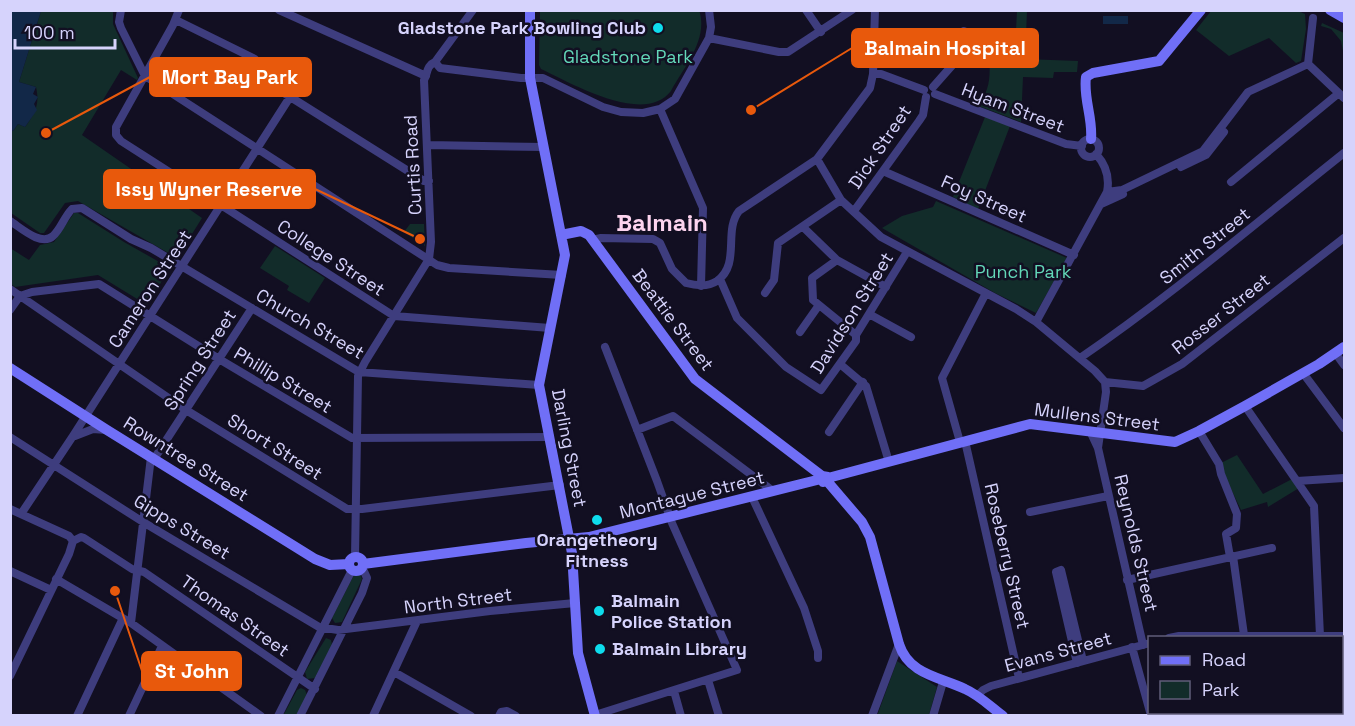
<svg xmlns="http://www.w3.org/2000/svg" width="1355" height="726" font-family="'Space Grotesk',sans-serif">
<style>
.green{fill:#122c2a}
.water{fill:#122848}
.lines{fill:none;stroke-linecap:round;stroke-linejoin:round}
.street{stroke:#3e3d7e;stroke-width:8}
.secondary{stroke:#706ff7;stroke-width:10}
.poi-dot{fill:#0edced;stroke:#120f22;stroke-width:2}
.labels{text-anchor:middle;stroke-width:5;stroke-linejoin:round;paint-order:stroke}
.poi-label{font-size:18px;font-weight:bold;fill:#d6d3fc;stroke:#120f22;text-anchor:start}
.park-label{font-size:18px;fill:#63d8b8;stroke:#120f22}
.street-label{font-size:18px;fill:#d6d3fc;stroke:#120f22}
.district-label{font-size:24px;font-weight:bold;fill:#fdd4ef;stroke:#120f22}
.leader{fill:none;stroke:#e8590c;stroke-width:2}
.callout-dot{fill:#e8590c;stroke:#120f22;stroke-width:2}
.callout{fill:#e8590c;stroke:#e8590c;stroke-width:2}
.callout-label{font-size:20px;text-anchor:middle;font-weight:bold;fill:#fff}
</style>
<rect width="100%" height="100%" fill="#120f22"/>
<path class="green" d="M699 10C709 39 684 67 671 91 644 126 571 83 541 69L539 65 540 11Z
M41 11H113V24L138 78 137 80 121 70 82 135 202 218 177 258 78 201 65 203 44 233H40L11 213 10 130 13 131 18 124 25 127C35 113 40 105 36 87L19 82Z
M1017 11H1027L1025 59 1078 61 1077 72H1054L1053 78 1023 77 1021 122 976 105C995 90 989 62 988 41H966C972 38 974 35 973 28L1016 30Z
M1298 11 1305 14 1306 29 1301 61 1296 63 1269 38 1229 56 1196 30 1211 11Z
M1322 23 1344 33V56L1341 41 1331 29 1321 26Z
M985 117 1010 126 978 209 953 197Z
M936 201 1067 258 1036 313 995 293 882 228 902 216 933 207Z
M74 213H78L124 242 170 268 147 305 98 275 15 287 11 284 10 248 29 260 40 245 54 242Z
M410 224H424L425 246 404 232Z
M275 246 325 278 309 303 287 290 289 286 260 268Z
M1237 455 1263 494 1294 478 1299 488 1268 507 1267 502 1241 510 1223 472 1221 463Z
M355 573 360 574 362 579 342 622 335 623 332 618Z
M326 638 331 640 332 645 315 678 307 679 305 672Z
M897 661 937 687 929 715 877 716Z
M301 688 305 690 307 695 297 715 283 716 297 690Z"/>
<path class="water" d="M10 11H41L19 82 36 87 33 94 38 97 34 104 37 110 25 127 18 124 13 131 10 129Z
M1103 16H1128V24H1103Z"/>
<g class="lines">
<path class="street" d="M121 10 119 22 121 28 145 76 437 265 449 268 562 275
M179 10 173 25 116 127V135L121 141 394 316 550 328
M279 10 426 76
M709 10 711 27 709 38
M806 10 821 32
M1313 18 1308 64 1344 98
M176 20 255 59 258 64 255 72 257 76 424 181H429
M435 62 440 68 521 78H543L603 107 621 112 643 113 660 109 675 99 709 38 779 52H788L852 10
M873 74H881L924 90
M933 87 956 61 964 31
M935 94 1066 144 1082 146
M660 109 703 208 701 286
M1081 148a9 9 0 1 1 18 0a9 9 0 1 1-18 0Z
M428 145 544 147
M817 159 841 200 881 237 1016 309 1036 322 1095 371 1105 382 1106 392 1098 448
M1181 167 1206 155 1224 132
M883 171 1074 255
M1231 182 1339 93
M1107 192 1122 190 1203 151 1248 92 1308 64
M1101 204 1123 194
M854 211 919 121 923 115 926 97
M10 221C20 227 41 247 53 236 61 229 64 217 72 209L82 208 131 239 151 248 359 372 539 385
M803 227 837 260 886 287
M592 240 601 238 653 239 660 243 672 269 686 283C697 286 708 287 717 281 741 264 723 231 739 211L817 159 870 88 873 74 875 10
M837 260 812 278 813 300 856 335
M720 279 737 318 786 367 821 390 856 341V335L907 252
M10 289 186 410 347 509H362L560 485
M765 293 774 280 778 243 841 200
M10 310 20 296 32 292 99 284 219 359 352 438 550 437
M869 314 911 337
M1036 322 1107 192C1110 177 1106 165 1096 154
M800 332 819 305
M1336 354 1344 365
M1080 358C1172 295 1257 222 1344 153
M840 364 866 386 889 462
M1303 373 1344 428
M1105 382 1143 386 1182 364 1344 238
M1245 406 1314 506 1320 636
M637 430 673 416 773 491
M1090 431 1098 448 1143 645
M1199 431 1219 464 1221 474 1237 514 1236 528 1226 534 1230 557
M829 432 863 382
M75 436 93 429 106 430
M10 437 143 522 319 627 338 630 490 611 575 603
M965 441 1019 678
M960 442 942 378 986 293
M154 459 252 308
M1297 481 1344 478
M752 497 804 608 818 651V658
M10 509 69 536 73 541
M1030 512 1108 496
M21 514 73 436 290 97
M73 541 81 537 84 538 132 569 144 572 315 689
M1233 556 1244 635
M355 557 358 376 365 362 429 259 431 242 424 80C428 73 426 66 435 62L473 10
M10 571 51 590
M56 579 131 623 261 716
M1127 580 1272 548
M131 623 151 457
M1169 638 1179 636H1344
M1132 647 1150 712
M1077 663 1056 572 1061 570 1083 661
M394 672 471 716
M10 676 69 554 73 541
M708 680 719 716
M674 691 681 716
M977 696 983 690 991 686 1150 643
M1236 712V716
M595 715 737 670 672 523 657 481 605 347
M77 716 123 618
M129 716 162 646
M278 716 352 570
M300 716 362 593 367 578 362 567
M373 716 417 621
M499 716 501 712 507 711 516 716
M872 716 899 644
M933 716 943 682
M1296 716V712"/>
<path class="secondary" d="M530 10V78L565 255 539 385 572 553 578 653 595 716
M1330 10 1344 18
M1091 139C1093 118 1083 98 1086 77L1093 73 1159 61 1201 10
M561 235 581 231 589 235 695 379 822 476 828 477
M10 368 107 430 315 559 330 565 349 564
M828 478 1030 424 1175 442 1199 431 1245 406 1319 364 1344 347
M827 481 862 522 870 537 899 644C909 675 940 677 965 689 979 695 991 707 1003 716
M349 564a7 7 0 1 1 14 0a7 7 0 1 1-14 0Z
M363 564 526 543 589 537 821 479 823 482 827 481"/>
</g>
<g class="poi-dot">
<circle cx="658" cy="28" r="6"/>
<circle cx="597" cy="520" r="6"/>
<circle cx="599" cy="611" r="6"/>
<circle cx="600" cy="649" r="6"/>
</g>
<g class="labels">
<g class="poi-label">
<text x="646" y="34" text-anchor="end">Gladstone Park Bowling Club</text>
<text x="597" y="546" text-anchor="middle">Orangetheory<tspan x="597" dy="21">Fitness</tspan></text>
<text x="611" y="607">Balmain<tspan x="611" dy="21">Police Station</tspan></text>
<text x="612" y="655">Balmain Library</text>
</g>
<g class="park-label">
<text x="628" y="63">Gladstone Park</text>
<text x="1023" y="278">Punch Park</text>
</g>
<g class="street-label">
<text transform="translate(1013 108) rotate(21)" y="6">Hyam Street</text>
<text transform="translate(880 147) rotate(-56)" y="6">Dick Street</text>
<text transform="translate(413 165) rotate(-93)" y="6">Curtis Road</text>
<text transform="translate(984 199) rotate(24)" y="6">Foy Street</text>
<text transform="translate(1205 246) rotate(-39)" y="6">Smith Street</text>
<text transform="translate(331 258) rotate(33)" y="6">College Street</text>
<text transform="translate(150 289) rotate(-57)" y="6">Cameron Street</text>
<text transform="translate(852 313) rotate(-58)" y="6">Davidson Street</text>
<text transform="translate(1221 314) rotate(-38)" y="6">Rosser Street</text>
<text transform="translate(673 320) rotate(53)" y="6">Beattie Street</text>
<text transform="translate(310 324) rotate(30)" y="6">Church Street</text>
<text transform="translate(200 360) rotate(-57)" y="6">Spring Street</text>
<text transform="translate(283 380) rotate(31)" y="6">Phillip Street</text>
<text transform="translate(1097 417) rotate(7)" y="6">Mullens Street</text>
<text transform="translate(275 447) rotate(32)" y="6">Short Street</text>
<text transform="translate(569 448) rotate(79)" y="6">Darling Street</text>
<text transform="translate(186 459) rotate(32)" y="6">Rowntree Street</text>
<text transform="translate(692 495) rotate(-14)" y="6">Montague Street</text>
<text transform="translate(182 527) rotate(31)" y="6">Gipps Street</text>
<text transform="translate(1136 543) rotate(77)" y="6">Reynolds Street</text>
<text transform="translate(1007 556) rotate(77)" y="6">Roseberry Street</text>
<text transform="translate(458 601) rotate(-7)" y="6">North Street</text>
<text transform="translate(235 616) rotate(35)" y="6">Thomas Street</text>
<text transform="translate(1058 652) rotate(-15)" y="6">Evans Street</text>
</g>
<g class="district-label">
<text x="662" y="231">Balmain</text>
</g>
</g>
<path class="leader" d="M751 110L852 48M46 133L150 77M420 239L315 189M115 591L142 671"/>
<g class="callout-dot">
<circle cx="751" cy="110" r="6"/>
<circle cx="46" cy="133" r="6"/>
<circle cx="420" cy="239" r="6"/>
<circle cx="115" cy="591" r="6"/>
</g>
<g class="callout">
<rect x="852" y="29" width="186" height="38" rx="6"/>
<rect x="150" y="58" width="161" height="38" rx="6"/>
<rect x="104" y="170" width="211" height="38" rx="6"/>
<rect x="142" y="652" width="99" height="38" rx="6"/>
</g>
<g class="callout-label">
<text x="945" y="55">Balmain Hospital</text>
<text x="230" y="84">Mort Bay Park</text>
<text x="209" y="196">Issy Wyner Reserve</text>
<text x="192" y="678">St John</text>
</g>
<rect width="1355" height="726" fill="none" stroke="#d6d3fc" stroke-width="24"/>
<rect x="1148" y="636" width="195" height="78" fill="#120f22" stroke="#605d79" stroke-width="1.5"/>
<rect x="1160" y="656" width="30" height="9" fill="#706ff7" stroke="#605d79" stroke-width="1.5"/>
<text x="1202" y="666" font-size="18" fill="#d6d3fc">Road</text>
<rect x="1160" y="681" width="30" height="18" fill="#122c2a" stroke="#605d79" stroke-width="1.5"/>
<text x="1202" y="696" font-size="18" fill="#d6d3fc">Park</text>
<path d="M15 39v9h100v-9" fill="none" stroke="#d6d3fc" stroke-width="3"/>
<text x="24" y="39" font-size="18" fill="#d6d3fc" stroke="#120f22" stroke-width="4.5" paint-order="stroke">100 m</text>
</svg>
